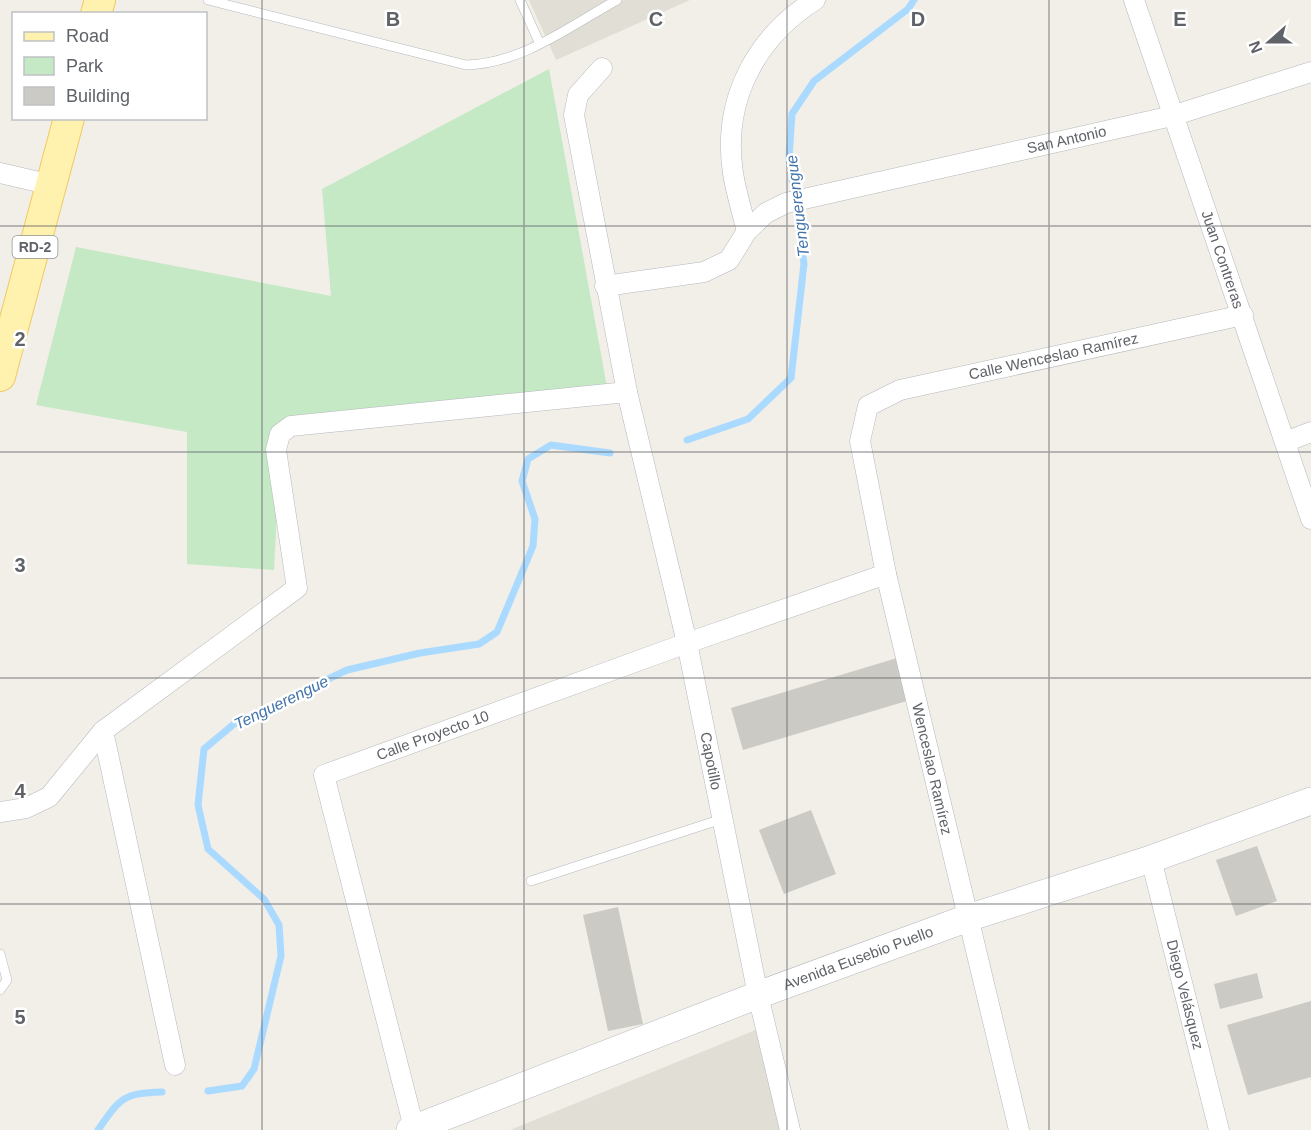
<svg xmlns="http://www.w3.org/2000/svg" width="1311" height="1130" font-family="Helvetica,sans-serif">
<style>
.education{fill:#e1ded6}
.green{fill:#c5e8c5}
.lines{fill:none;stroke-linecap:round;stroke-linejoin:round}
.stream{stroke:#aadaff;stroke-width:7}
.building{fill:#cccac5}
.lane-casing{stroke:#b5b8bc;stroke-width:10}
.street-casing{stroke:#b5b8bc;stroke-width:21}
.secondary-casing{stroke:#b6babf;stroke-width:28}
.primary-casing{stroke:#f2c960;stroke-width:32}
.lane{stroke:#fff;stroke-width:9}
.street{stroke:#fff;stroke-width:20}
.secondary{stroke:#fff;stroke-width:27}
.primary{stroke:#fff2af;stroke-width:30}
.grid{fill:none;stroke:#5f6368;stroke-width:1.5;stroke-opacity:0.55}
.labels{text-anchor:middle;stroke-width:5;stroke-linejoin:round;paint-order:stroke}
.shield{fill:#fff;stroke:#8f9295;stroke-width:1.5}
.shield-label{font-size:14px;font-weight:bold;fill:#5f6368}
.street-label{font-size:15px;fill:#5f6368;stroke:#fff}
.water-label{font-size:16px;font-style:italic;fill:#4174aa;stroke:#fff}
.grid-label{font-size:20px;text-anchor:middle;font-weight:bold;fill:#5f6368;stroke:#fff;stroke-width:5;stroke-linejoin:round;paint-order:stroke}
</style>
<rect width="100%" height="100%" fill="#f1efe8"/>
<path class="education" d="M529 0H690L556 60Z
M758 1029 782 1130H510Z"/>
<path class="green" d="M549 69 609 398 281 432 274 570 187 564V432L36 405 76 247 331 296 322 189Z"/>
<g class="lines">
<path class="stream" d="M687 440 748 419 791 378 804 264 789 157 792 114 814 81 908 9 914 0
M208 1091 242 1086 254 1069 281 956 279 925 264 899 208 849 198 805 204 749 234 724 347 670 420 653 479 644 497 632 533 546 535 519 522 481 528 459 551 445 610 453
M98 1130C120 1098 123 1093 162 1092"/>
</g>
<path class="building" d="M897 658 910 700 743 750 731 708Z
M811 810 836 874 784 894 759 830Z
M1257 846 1277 901 1236 916 1216 860Z
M618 907 643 1024 608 1031 583 915Z
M1257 973 1263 998 1220 1009 1214 984Z
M1311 1001V1077L1248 1095 1227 1025Z"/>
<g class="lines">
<g class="lane-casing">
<path id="lane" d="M208 0 466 65C521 64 570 26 617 0
M520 0 539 42
M531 881 722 819
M0 954 7 980 0 990"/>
</g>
<g class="street-casing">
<g id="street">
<path id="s1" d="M1134 0 1311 519"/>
<path id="s2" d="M602 68 578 95 574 115 627 392 687 643 758 995 790 1130"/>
<path d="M0 173 52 185"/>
<path d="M747 231C742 212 736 192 733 173 722 101 755 38 815 0"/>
<path id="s3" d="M605 286 704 272 729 260 747 231 766 213 786 203 1172 116 1311 72"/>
<path d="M1285 442 1311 432"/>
<path d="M0 812 26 808 49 797 103 731"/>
<path id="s4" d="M1151 859 1219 1130"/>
<path d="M175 1065 103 731 297 588 276 450 280 434 291 426 627 392"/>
<path id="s5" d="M414 1128 324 775 687 643 886 574"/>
<path id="s6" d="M1019 1130 886 574 860 441 868 406 900 390 1243 315"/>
</g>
</g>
<g class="secondary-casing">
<g id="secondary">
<path id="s7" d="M410 1130 758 995 968 918 1151 859 1311 801"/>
</g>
</g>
<g class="primary-casing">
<path id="primary" d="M96 14 100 0
M0 376 69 118"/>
</g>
<use href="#lane" class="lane"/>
<use href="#street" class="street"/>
<use href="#secondary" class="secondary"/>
<use href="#primary" class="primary"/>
</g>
<path class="grid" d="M262 0V1130M524 0V1130M787 0V1130M1049 0V1130M0 226H1311M0 452H1311M0 678H1311M0 904H1311"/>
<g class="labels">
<rect class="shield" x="12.5" y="236" width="45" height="22" rx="4.5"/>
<g class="shield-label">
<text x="35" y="252">RD-2</text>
</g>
<g class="street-label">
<text dy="5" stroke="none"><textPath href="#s3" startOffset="498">San Antonio</textPath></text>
<text dy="5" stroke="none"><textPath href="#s1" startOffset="274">Juan Contreras</textPath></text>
<text dy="5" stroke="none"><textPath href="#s6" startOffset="936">Calle Wenceslao Ramírez</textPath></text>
<text dy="5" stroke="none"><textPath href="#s5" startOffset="480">Calle Proyecto 10</textPath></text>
<text dy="5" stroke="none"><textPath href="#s2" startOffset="717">Capotillo</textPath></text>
<text transform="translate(932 769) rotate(77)" y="5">Wenceslao Ramírez</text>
<text dy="5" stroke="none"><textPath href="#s7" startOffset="480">Avenida Eusebio Puello</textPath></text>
<text dy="5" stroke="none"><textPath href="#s4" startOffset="140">Diego Velásquez</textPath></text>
</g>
<g class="water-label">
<text transform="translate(797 206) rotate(-97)" y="6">Tenguerengue</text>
<text transform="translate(281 702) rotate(-26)" y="6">Tenguerengue</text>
</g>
</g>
<g class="grid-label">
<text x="393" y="26">B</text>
<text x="656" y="26">C</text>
<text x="918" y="26">D</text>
<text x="1180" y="26">E</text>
<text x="20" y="346">2</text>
<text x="20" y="572">3</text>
<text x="20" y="798">4</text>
<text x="20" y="1024">5</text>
</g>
<rect x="12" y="12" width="195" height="108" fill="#ffffff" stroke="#bfc1c3" stroke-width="1.5"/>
<rect x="24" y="32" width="30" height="9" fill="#fff2af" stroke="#bfc1c3" stroke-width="1.5"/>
<text x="66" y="42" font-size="18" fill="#5f6368">Road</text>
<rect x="24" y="57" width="30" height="18" fill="#c5e8c5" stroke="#bfc1c3" stroke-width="1.5"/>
<text x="66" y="72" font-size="18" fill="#5f6368">Park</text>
<rect x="24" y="87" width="30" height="18" fill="#cccac5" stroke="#bfc1c3" stroke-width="1.5"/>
<text x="66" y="102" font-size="18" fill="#5f6368">Building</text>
<g transform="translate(1269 42) rotate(249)" stroke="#ffffff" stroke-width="4.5" paint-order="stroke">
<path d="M0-4.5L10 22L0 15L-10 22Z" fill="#5f6368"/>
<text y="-9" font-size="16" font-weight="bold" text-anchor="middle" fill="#5f6368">N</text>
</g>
</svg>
